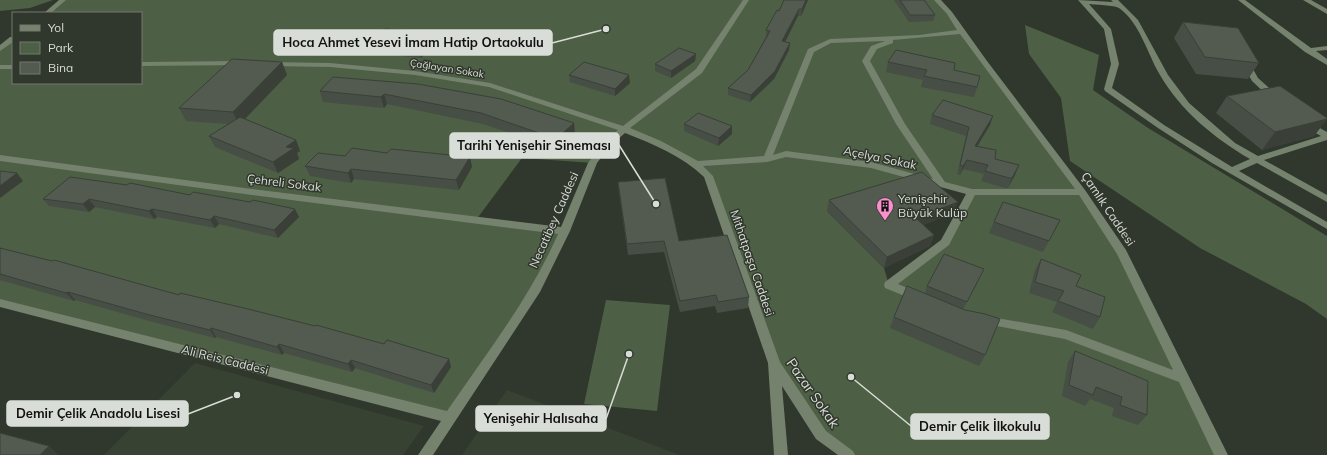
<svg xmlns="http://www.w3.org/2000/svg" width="1327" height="455" font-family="Mulish,sans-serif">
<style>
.built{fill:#384232}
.green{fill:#4d5f44;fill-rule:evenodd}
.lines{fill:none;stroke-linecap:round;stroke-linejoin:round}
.minor{fill:#75826e;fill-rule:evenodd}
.wall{fill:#474e45}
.shaded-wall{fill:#3a4038}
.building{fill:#535b50;stroke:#3a4038}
.labels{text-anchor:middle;stroke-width:3;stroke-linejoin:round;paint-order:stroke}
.far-street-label{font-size:10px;fill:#d9ddd7;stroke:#30372c}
.street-label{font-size:12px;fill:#d9ddd7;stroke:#30372c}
.poi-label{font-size:12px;fill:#d9ddd7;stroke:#30372c;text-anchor:start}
.near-street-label{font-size:14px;fill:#d9ddd7;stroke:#30372c}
.leader{fill:none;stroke:#d9ddd7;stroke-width:1.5}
.callout-dot{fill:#d9ddd7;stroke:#30372c;stroke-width:1.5}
.callout{fill:#d9ddd7;stroke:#d9ddd7;stroke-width:1.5}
.callout-label{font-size:13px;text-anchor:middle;font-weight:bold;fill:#111}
</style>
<rect width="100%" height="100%" fill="#30372c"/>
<path class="built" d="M195 363 424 426 403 455H104Z
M507 390 680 455H462Z"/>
<path class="green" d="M0 0H53L30 8 0 11Z
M63 0H937L1122 253 1221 455H848L821 435 774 363 708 176 696 164 624 129 593 163 522 158 476 220 565 231 554 255 451 418 0 303V49L13 39V83H141V13H47ZM924 179 972 192 945 242 889 285 884 268 828 212Z
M1025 25 1099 55 1093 90 1148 128 1327 236V319L1306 304 1200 248 1070 161 1061 98 1029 54Z
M606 300 670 305 657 411 584 404Z"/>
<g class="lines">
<path class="minor" d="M59 0H66L51 13H44Z
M743 0H749L702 73 630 128 661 141 698 161 764 156 808 49 830 39 919 35 957 30 947 14 934 0H941L952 12 987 61 1085 190 1126 250 1228 455H1214L1179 382 1065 339 981 323 979 320 981 317 985 316 1066 330 1173 370 1117 254 1079 195H975L949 245 898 284 921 294 923 297 921 300 917 301 885 288 884 285 885 282 941 240 966 194 871 168 786 157 767 162 703 166 713 176 780 362 826 431 853 451 855 455H838L816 439 782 386 788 455H774L768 363 704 177C682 156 653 144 625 133L610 146 597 163 570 231 540 292 433 455H418L441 421 0 307V299L447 411C486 354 530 298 558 234L252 195 0 161V155L252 189 561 227 588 163 604 142 618 130 489 87 415 75 330 67 269 66 265 64 269 62 330 63 415 71 490 83 623 126 696 69ZM960 34 1075 189H972L945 182 905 124 870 61 877 49 893 43V40ZM885 41 871 46 862 61 896 124 933 179 871 162 786 151 773 155 814 52 831 43Z
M1078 0 1113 2 1111 0H1118L1138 20 1168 75 1189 103 1235 143 1258 156 1321 136 1303 126 1302 124 1303 122H1309L1327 132V140L1264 160 1327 195V202L1257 163 1239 171 1327 222V229L1212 163 1158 128 1105 91 1104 89 1111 64 1104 29ZM1089 4C1095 5 1114 5 1119 8 1140 23 1147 53 1160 75 1180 110 1215 139 1250 159L1232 167 1164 125 1112 88 1119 64 1111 29Z
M1238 0H1245L1311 48 1327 46V50L1316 51 1327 59V65L1305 52Z
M1303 0H1311L1327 9V14Z
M10 37H13V42L0 51V45Z
M1242 60H1248L1258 78 1277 95V99H1271L1252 81 1241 62Z
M241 61H244V65L141 66V62Z
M0 65H13V69H0Z"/>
</g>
<path class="wall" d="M784 0H808L801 16H798L785 42 790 43 789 50 774 79 750 102 728 95V88L748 70 766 37V30L779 11Z
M894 0H924L935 15 933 21 909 22Z
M1183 22 1259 63 1248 79 1196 74 1174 38Z
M432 33 434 43 421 58 374 53 370 43Z
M696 54 695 61 671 78 655 71V64Z
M282 62 287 75 245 119 296 140 300 151 297 153 299 159 278 173 215 147 209 136 228 124 186 121 179 108Z
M888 62 954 70 977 87 974 97 921 87 923 80 886 72Z
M569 75 630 83 615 96 570 82Z
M333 77 575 134 558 149 483 124 387 104 384 108 323 102 320 91Z
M1227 96 1327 118V119L1314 136 1262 150 1216 113Z
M932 115 990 125 977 146 995 159 1019 165 1008 188H1005L981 181 984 174 963 169 960 175 957 174 966 136 930 124Z
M684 124 732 134 718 146 684 131Z
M387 153 470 157 472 167 459 190 354 179 351 183 310 176 305 166 345 156Z
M70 177 299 217 278 238 219 224 215 228 157 217 154 219 95 207 89 212 49 206 43 199Z
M618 182 679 241 749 297 748 308 717 313 715 306 680 312 664 252 628 255 619 193Z
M829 200 953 213 923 225 934 235 930 246 884 268 827 211Z
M1003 202 1060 220 1043 252 989 233Z
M0 248 179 295 449 359 451 367 434 393 355 368 352 372 284 353 282 355 216 337 215 338 153 322 75 300 74 301 0 280Z
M1041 259 1076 286 1100 317 1093 329 1052 312 1057 302 1029 293 1035 270Z
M980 277 963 309 985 355 979 366 890 328 894 317 925 293 927 286Z
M1075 351 1147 415 1138 425 1112 416 1114 408 1090 399 1085 406 1062 396 1068 362Z"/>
<path class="shaded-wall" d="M806 0H808L801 16 802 9Z
M799 9 798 16 782 48V41Z
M432 33 434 43 421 58 419 48Z
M790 43 789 50 774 79 750 102 751 95Z
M696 54 695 61 671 78V71Z
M282 62 287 75 239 125 233 112Z
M629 75 630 83 615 96V89Z
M384 94 387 104 384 108 381 97Z
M993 116 990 125 972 155 975 146Z
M1327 119 1314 136 1262 150 1275 132Z
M574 123 575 134 558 149 556 139Z
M732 126V134L718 146 719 138Z
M296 140 300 151 297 153 299 159 278 173 273 162 286 147Z
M470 157 472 167 459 190 456 180Z
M967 160 963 169 960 175 963 166Z
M1019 165 1015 175 1008 188 1012 178Z
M351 169 354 179 351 183 348 173Z
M17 173 23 181 0 198V186Z
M89 199 95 207 89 212 83 204Z
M958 202 953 213 912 229 916 218Z
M152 209 157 217 154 219 149 211Z
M295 209 299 217 278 238 274 230Z
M214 216 219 224 215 228 210 220Z
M934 235 930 246 884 268 887 257Z
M68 292 75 300 74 301 66 293Z
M211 328 216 337 215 338 210 330Z
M279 344 284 353 282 355 277 347Z
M449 359 451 367 434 393 431 385Z
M351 360 355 368 352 372 348 364Z
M49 446 59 455H40Z"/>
<path class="building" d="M784 0H806L802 9H799L782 41 790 43 775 71 751 95 728 88 748 70 770 31 766 30 777 10 779 11Z
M900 0H924L935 15H910Z
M1183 22 1238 28 1259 63 1205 57Z
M385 29 432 33 419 48 370 43Z
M679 48 696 54 671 71 655 64Z
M896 50 955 63 954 70 980 76 977 87 924 76 927 70 888 62Z
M232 59 282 62 233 112 179 108Z
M584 62 629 75 615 89 569 75Z
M333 77 418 84 501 99 574 123 556 139 481 113 384 94 381 97 320 91Z
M1280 86 1327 118V119L1275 132 1227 96Z
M943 100 993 116 975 146 996 150 995 159 1019 165 1012 178H1009L985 171 988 165 967 160 963 166 960 165 969 127 932 115Z
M698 113 732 126 719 138 684 124Z
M240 117 296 140 286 147 294 148 273 162 209 136Z
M352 148 387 153 391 149 470 157 456 180 351 169 348 173 305 166 318 153 345 156Z
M0 171 17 173 0 186Z
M922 172 958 202 916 218 934 235 887 257 829 200Z
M70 177 127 185 130 183 190 195 193 192 250 202 253 200 295 209 274 230 214 216 210 220 152 209 149 211 89 199 83 204 43 199Z
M665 178 679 241 727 235 749 297 718 302 716 295 680 301 664 241 627 244 618 182Z
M1003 202 1060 220 1049 241 994 222Z
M0 248 52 261 54 260 179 295 180 293 244 308 315 326 316 325 384 344 387 340 449 359 431 385 351 360 348 364 279 344 277 347 211 328 210 330 146 314 68 292 66 293 0 274Z
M944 254 984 269 967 302 927 286Z
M1041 259 1081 275 1076 286 1105 297 1100 317 1058 301 1064 291 1035 282Z
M907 286 965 310 985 314 1000 319 985 355 894 317Z
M1075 351 1148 381 1147 415 1120 405 1122 397 1096 387 1093 395 1069 385Z
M0 433 49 446 40 455H0Z"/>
<defs>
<g id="building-pin" transform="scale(0.9)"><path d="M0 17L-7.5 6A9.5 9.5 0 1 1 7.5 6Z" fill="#f890cc" stroke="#30372c"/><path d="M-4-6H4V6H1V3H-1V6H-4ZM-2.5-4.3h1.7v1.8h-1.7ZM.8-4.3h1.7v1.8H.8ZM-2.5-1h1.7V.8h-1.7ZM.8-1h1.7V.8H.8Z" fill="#111"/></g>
</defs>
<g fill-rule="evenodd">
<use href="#building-pin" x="885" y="206"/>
</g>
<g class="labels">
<g class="far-street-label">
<text transform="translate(447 68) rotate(9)" y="4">Çağlayan Sokak</text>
</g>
<g class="street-label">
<text transform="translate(880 158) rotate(12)" y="4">Açelya Sokak</text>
<text transform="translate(284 183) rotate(7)" y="4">Çehreli Sokak</text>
<text transform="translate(1108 209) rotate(56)" y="4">Çamlık Caddesi</text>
<text transform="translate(554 220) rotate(-66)" y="4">Necatibey Caddesi</text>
<text transform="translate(752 263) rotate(71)" y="4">Mithatpaşa Caddesi</text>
<text transform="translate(225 360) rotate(14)" y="4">Ali Reis Caddesi</text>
</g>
<g class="poi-label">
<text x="898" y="203">Yenişehir<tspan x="898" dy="14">Büyük Kulüp</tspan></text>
</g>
<g class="near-street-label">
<text transform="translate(813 393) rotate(55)" y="5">Pazar Sokak</text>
</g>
</g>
<path class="leader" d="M606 29L552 43M656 204L619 145M237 395L188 414M629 354L606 419M851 377L911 426"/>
<g class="callout-dot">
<circle cx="606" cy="29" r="4"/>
<circle cx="656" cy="204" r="4"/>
<circle cx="237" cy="395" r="4"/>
<circle cx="629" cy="354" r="4"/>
<circle cx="851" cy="377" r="4"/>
</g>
<g class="callout">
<rect x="274" y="30" width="278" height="25" rx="4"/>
<rect x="450" y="133" width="169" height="25" rx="4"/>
<rect x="7" y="401" width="181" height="25" rx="4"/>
<rect x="476" y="406" width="130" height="25" rx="4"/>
<rect x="911" y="414" width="138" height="25" rx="4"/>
</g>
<g class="callout-label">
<text x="413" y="47">Hoca Ahmet Yesevi İmam Hatip Ortaokulu</text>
<text x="534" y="150">Tarihi Yenişehir Sineması</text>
<text x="98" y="418">Demir Çelik Anadolu Lisesi</text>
<text x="541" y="423">Yenişehir Halısaha</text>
<text x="980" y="431">Demir Çelik İlkokulu</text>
</g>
<rect x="12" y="12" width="130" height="72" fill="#30372c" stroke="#747970"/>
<rect x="20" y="25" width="20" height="6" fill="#75826e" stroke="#747970"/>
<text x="48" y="32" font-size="12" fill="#d9ddd7">Yol</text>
<rect x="20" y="42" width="20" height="12" fill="#4d5f44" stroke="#747970"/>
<text x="48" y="52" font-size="12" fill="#d9ddd7">Park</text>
<rect x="20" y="62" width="20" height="12" fill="#535b50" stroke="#747970"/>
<text x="48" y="72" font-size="12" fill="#d9ddd7">Bina</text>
</svg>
